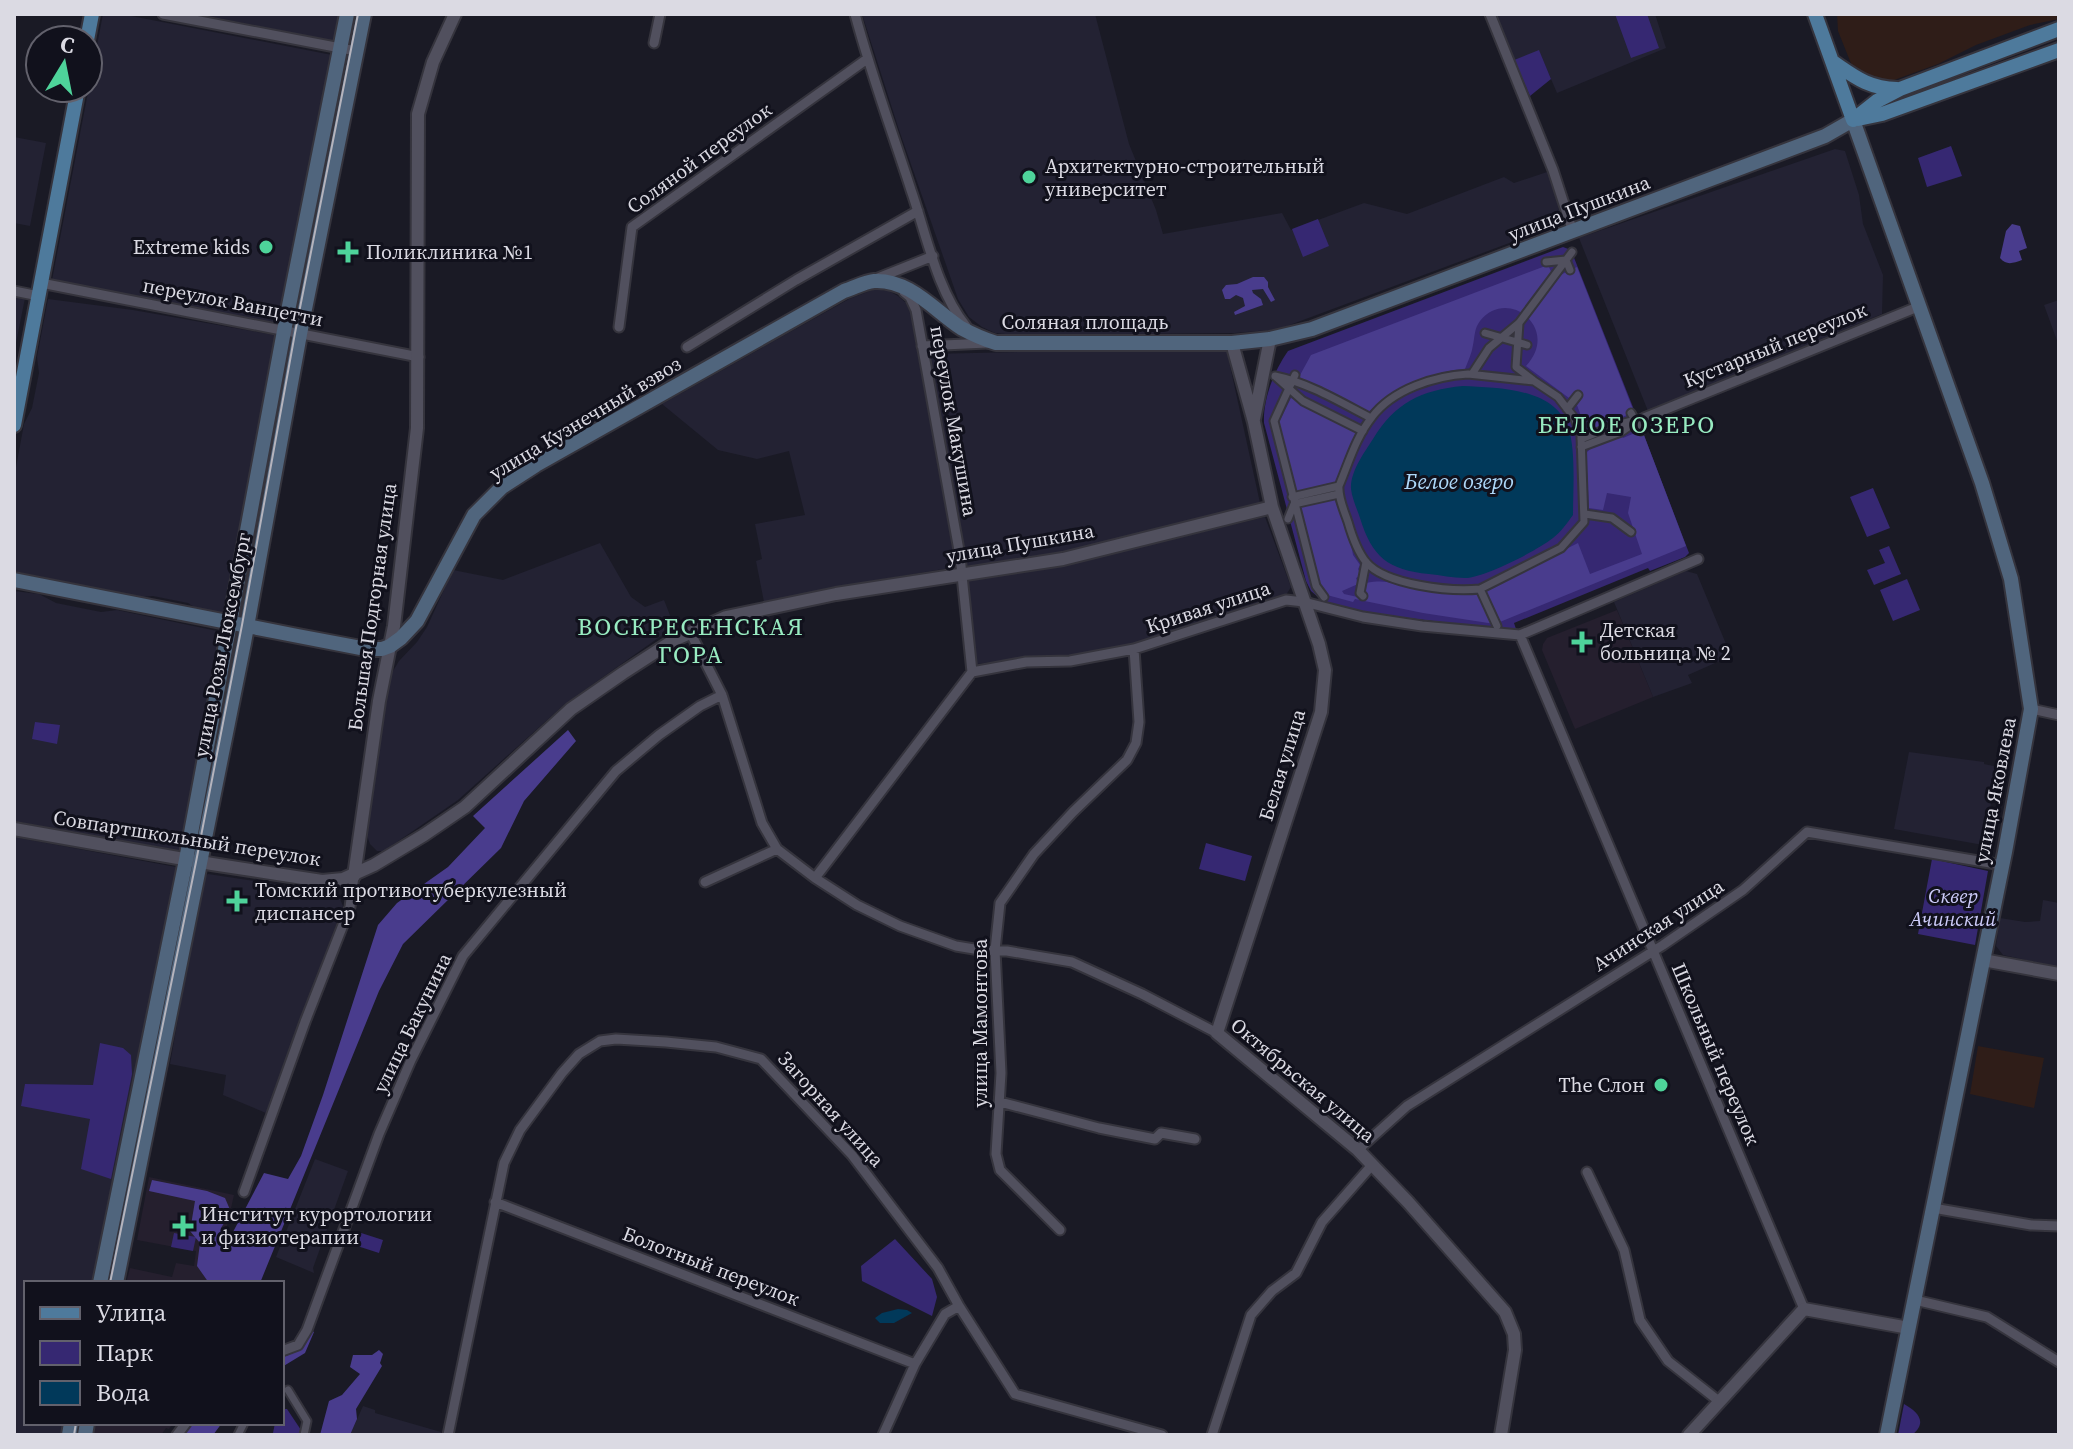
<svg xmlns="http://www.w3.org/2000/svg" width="2073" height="1449" font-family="'Source Serif 4',serif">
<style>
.built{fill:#232233}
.industrial{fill:#2f1d18}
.medical{fill:#251f2e}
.green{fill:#362872}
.forest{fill:#493c8d}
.water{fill:#01395a}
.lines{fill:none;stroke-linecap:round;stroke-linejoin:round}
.pedestrian-casing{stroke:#35343d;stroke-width:11}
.minor-casing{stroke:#35343d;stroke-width:13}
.tertiary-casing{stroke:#35343d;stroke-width:16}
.secondary-casing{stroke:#35343d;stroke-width:18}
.primary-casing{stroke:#35343d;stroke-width:18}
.pedestrian{stroke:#51505e;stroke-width:7}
.minor{stroke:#51505e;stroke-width:9}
.tertiary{stroke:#51505e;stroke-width:12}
.secondary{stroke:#50657d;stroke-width:14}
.primary{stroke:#4e7a9c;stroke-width:14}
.tram{stroke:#b5b4bd;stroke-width:2}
.poi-dot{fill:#4ed39a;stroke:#11111c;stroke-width:3}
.labels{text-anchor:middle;stroke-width:6;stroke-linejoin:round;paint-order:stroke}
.street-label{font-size:20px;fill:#dbdae3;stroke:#11111c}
.poi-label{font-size:20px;fill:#dbdae3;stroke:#11111c;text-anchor:start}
.park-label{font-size:20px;font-style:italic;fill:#cecdfb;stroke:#11111c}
.water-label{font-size:22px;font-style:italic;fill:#aed8f9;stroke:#11111c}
.quarter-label{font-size:24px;letter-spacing:2px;fill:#98ebc1;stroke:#11111c}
</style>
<rect width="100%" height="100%" fill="#1a1a25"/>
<path class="built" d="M103 14H121L332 55 283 324 136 298 52 280Z
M197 14H342L335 41Z
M862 14H1095L1129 144 1156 210 1163 234 1282 213 1291 230 1364 203 1407 214 1504 177 1514 183 1550 171 1561 219 1559 224 1555 226 1279 329 1235 333 1015 335 995 333 982 327 969 317 958 299 899 130Z
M1495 14H1655L1666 48 1557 93 1539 51 1514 60Z
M14 137 46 143 30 226 14 223Z
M1835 149 1845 151 1859 195 1863 224 1883 275 1882 314 1648 411 1579 238Z
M875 289 889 291 898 296 905 302 910 311 956 567 834 587 764 602 756 561 762 559 755 524 805 515 789 451 757 459 718 450 662 404 849 299Z
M14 296 25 298 14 353Z
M48 299 133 310 280 336 226 613 197 609 188 603 153 596 142 597 18 572 14 570V478L24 424 32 408 39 373 37 357Z
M2059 300V346L2044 305Z
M1143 349 1224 350 1227 352 1260 503 1061 553 967 566 930 354Z
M1265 517 1291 587 1286 595 1133 645 1071 658 1026 657 977 664 965 580 1066 565Z
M600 543 631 597 645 607 664 600 675 628 668 631 565 704 458 800 384 851H377L370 844 366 833 384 702 390 676 399 661 417 642 427 627 453 570 503 580Z
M1686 571 1697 574 1731 656 1688 675 1692 683 1653 697 1614 602Z
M14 591 39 594 56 603 101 612 117 610 222 632 181 851 14 821Z
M1909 752 1984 762V764L1998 767 1983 845 1894 829Z
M14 837 176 867 178 869 96 1283H26V1423H68L66 1435H14Z
M208 874 327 892 336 895 340 899 343 906 302 1020 266 1113 223 1095 226 1075 170 1064 203 878Z
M2043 900 2059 903V967L2003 955 1996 946 2000 918 2025 922 2040 921Z
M315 1159 348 1171 313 1268 314 1273 276 1257Z
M363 1406 375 1410V1413L441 1432 440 1435H350Z"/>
<path class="industrial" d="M1837 14H2059V19L2030 25 1976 45 1938 64 1886 83 1856 71 1852 66 1838 31Z
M1978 1046 2044 1058 2034 1108 1970 1094Z"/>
<path class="medical" d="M1617 610 1653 697 1575 729 1542 650 1543 644 1547 638Z
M149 1177 234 1195 214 1283H126L130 1268 172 1277 176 1263 194 1266 196 1251 137 1240Z
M96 1423H173L169 1429 166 1428 161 1435H93Z"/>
<path class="green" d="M1615 14H1647L1659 48 1631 58Z
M1539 50 1551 79 1530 96 1514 60Z
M1951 146 1962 176 1927 187 1918 158Z
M1318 219 1329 246 1303 257 1292 229Z
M1563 247 1571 250 1642 430 1689 553 1685 557 1650 571 1648 568 1514 623 1516 629 1509 630 1383 615 1332 605 1319 598 1311 591 1306 581 1264 423C1263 399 1274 371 1288 351Z
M1873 488 1890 528 1867 537 1850 497Z
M1889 546 1901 574 1874 585 1867 570 1885 563 1879 550Z
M1907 579 1920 610 1893 621 1880 590Z
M35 722 60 725 57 744 32 739Z
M1206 843 1252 856 1245 881 1199 869Z
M1932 859 1988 871 1975 945 1918 934Z
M100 1043 123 1048 131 1055 132 1074 111 1179 81 1169 90 1119 21 1106 25 1084 93 1085Z
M355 1231 383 1240 379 1253 351 1244Z
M174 1233 196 1237 193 1251 171 1247Z
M895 1239 932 1279 937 1297 932 1316 862 1281 861 1266Z
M1904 1404C1918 1412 1928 1422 1912 1435H1898Z
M282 1409H287L301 1430 299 1435H276L273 1433 275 1423H282Z"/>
<path class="forest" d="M2012 224 2020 226 2027 248 2019 251 2022 260C2013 263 2007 266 2000 258L2006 231Z
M1548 265 1554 278 1577 267 1634 412 1615 420 1616 423 1587 433 1577 405 1582 398 1575 392 1569 398 1526 366C1561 329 1508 286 1480 321 1474 329 1475 336 1473 345 1472 353 1468 361 1465 369 1428 371 1398 391 1368 412L1299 377 1311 355Z
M1253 277H1264L1268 282V287L1275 300 1271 302 1263 289 1252 290 1253 293 1261 299 1263 305 1235 315 1234 312 1245 306 1243 298 1236 295 1230 299H1225L1222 290 1226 285 1237 284Z
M1291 398 1357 432 1337 480 1332 485 1294 493 1278 424Z
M1642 430 1686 546 1495 624 1423 613 1355 599 1353 602 1327 595 1319 583 1298 506 1334 498 1349 535 1353 555 1360 565 1358 569 1361 575 1356 578 1358 584 1342 591 1344 594 1362 598 1366 583C1387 579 1391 584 1410 587 1433 591 1457 595 1481 592L1578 543 1590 574 1642 554 1628 513 1631 497 1607 493 1603 510 1589 508 1586 453 1597 443 1621 434 1623 438Z
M568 730 576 741 524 801 501 848 403 944 379 991 260 1283H209L197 1266 200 1243 190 1231 195 1201 149 1191 152 1180 207 1191 225 1198 231 1212 221 1228 224 1237 233 1232 264 1173 288 1179 301 1156 323 1095 378 925 397 903 448 867 485 828 473 816Z
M310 1330 314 1332 305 1353 282 1367V1357C298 1353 304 1344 310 1330Z
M379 1350 383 1354 380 1363 382 1366 356 1409 357 1419 350 1435H320L329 1401 342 1395 360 1374 350 1367 353 1355H372Z
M193 1423H222L213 1435H183Z"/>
<path class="water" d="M1463 386C1497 388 1553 387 1568 427 1576 448 1573 491 1573 515 1567 523 1561 532 1553 538 1536 551 1486 577 1465 578 1453 578 1440 575 1429 574 1388 570 1372 557 1360 518 1357 509 1352 498 1351 489 1350 472 1364 453 1373 439 1395 403 1421 390 1463 386Z
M898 1309 907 1310 912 1313 894 1323H880L875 1318 882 1313Z"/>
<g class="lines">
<g class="pedestrian-casing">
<path id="pedestrian" d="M1546 262 1566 260 1570 270
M1519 323 1516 367 1533 380
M1485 333 1527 345
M1468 374 1534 381 1558 397 1575 419 1581 436 1584 522 1561 548 1480 589C1451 592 1385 585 1366 562 1357 551 1352 536 1348 522 1344 510 1338 498 1339 486 1349 462 1356 437 1372 417 1393 389 1435 376 1468 374Z
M1472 374 1489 348 1519 323 1572 252
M1295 375 1274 421 1316 586 1324 597
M1275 376C1309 383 1340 402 1371 418
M1276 377 1303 401 1363 431
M1567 409 1578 395
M1631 413 1641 431
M1581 439 1616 425 1644 418
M1581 447 1621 432 1634 423
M1292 497 1339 486
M1585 514 1612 518 1631 532
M1288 519 1294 504 1339 494
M1480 589 1497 626
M1363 596 1360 593 1366 562
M288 1390 307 1421 304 1435
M238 1435 244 1423"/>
</g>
<g class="minor-casing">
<path id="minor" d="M163 14 356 51
M855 14C871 74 892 131 911 190 926 233 937 291 966 326
M1490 14 1553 170 1573 232
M654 43 660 14
M878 278 933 256
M41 283 419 357
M14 291 39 296
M904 292 910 297 916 310 960 556 972 672
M619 327 632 227 867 59
M922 346 987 343
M687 347 796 280 918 211
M1644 418 1920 306
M690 632 722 695 762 823 777 849 815 878 857 905 900 926 956 946 980 950 1007 951 1072 962 1142 994 1217 1033
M1520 635 1804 1309
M2031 709 2059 715
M815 878 972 672 1026 662 1070 661 1134 649 1286 600 1304 602 1363 617 1422 626 1520 635 1698 559
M705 882 777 849
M1000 1102 1099 1128 1155 1139 1161 1133 1195 1139
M1358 1150 1407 1106 1663 945 1743 890 1807 832 2002 865
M1587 1172 1624 1250 1640 1320 1668 1361 1720 1402
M244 1192 305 1022 350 907 354 876
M495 1202 915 1364
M1933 1208 2031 1225 2059 1226
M1060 1230 1000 1170 996 1154 1001 1073 995 950 1000 903 1034 854 1073 812 1127 760 1136 743 1139 722 1134 649
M1915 1300 1987 1317 2059 1362
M282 1351 298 1345 307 1330 379 1134 411 1060 463 956 616 771 659 735 700 706 722 695
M177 1435 186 1423
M448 1435 504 1163 520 1130 562 1073 579 1054 600 1041 616 1039 666 1042 716 1047 761 1059 852 1155 938 1268 959 1306 1015 1394 1162 1435
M883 1435 915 1364 945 1314 959 1306
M1212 1435 1251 1315 1272 1291 1296 1273 1322 1222 1372 1165"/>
</g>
<g class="tertiary-casing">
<path id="tertiary" d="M1232 343 1254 422 1272 507 1319 644 1325 670 1321 712 1217 1033 1358 1150 1408 1202 1505 1312 1514 1334 1515 1350 1501 1435
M1254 419 1270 339
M14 829 212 864 322 881 343 879 374 865 424 835 465 807 571 709 623 673 674 640 726 617 836 594 1063 559 1272 507
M354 876 379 701 394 626 417 428 418 114 433 62 455 14
M1983 960 2059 974
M1689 1435 1804 1309 1909 1328"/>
</g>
<g class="secondary-casing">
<path id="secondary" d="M14 580 298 636 366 649H382L390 646 401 638 417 621 474 515 502 487 536 465 844 291C854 288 864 282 874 281 909 279 934 310 961 328 972 334 983 339 996 343H1232L1270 339 1312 329 1825 136 1853 120 1982 483 2011 579 2031 709 2005 852 1887 1435
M100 1283 186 860 284 331 347 14
M116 1283 244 643 300 334 364 14
M69 1435 71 1423
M85 1435 87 1423"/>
</g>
<g class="primary-casing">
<path id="primary" d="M1815 14 1853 120
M87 40 92 14
M1833 62C1855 77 1868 88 1897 89
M1858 119 1882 114 2059 50
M1853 120 1877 101 1900 89 2059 29
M14 425 78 88"/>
</g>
<use href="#pedestrian" class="pedestrian"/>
<use href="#minor" class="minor"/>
<use href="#tertiary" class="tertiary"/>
<use href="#secondary" class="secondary"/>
<use href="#primary" class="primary"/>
<path class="tram" d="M110 1283 196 862 242 625 295 333 358 14
M74 1435 76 1423"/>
</g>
<g class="poi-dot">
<circle cx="1029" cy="177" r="8"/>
<circle cx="266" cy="247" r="8"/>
<path d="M344 240h8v8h8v8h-8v8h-8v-8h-8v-8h8z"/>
<path d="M1578 630h8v8h8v8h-8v8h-8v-8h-8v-8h8z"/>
<path d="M233 889h8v8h8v8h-8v8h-8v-8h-8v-8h8z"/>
<circle cx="1661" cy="1085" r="8"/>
<path d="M179 1214h8v8h8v8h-8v8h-8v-8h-8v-8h8z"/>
</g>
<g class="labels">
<g class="street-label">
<text transform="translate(699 158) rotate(-36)" y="7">Соляной переулок</text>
<text transform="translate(1579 208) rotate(-21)" y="7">улица Пушкина</text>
<text transform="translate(233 302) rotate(11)" y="7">переулок Ванцетти</text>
<text x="1085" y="329">Соляная площадь</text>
<text transform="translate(1775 345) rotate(-22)" y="7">Кустарный переулок</text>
<text transform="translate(585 418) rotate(-31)" y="7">улица Кузнечный взвоз</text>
<text transform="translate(954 421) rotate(80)" y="7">переулок Макушина</text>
<text transform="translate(1020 543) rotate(-10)" y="7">улица Пушкина</text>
<text transform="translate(372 607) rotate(-82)" y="7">Большая Подгорная улица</text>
<text transform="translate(1208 607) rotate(-18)" y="7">Кривая улица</text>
<text transform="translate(222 645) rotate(-79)" y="7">улица Розы Люксембург</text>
<text transform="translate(1282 765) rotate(-73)" y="7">Белая улица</text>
<text transform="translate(1995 790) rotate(-79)" y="7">улица Яковлева</text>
<text transform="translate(187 838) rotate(9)" y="7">Совпартшкольный переулок</text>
<text transform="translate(1658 925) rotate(-33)" y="7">Ачинская улица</text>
<text transform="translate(412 1023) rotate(-64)" y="7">улица Бакунина</text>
<text transform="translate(980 1023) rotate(-90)" y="7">улица Мамонтова</text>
<text transform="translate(1716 1054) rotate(67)" y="7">Школьный переулок</text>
<text transform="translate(1303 1080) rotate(40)" y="7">Октябрьская улица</text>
<text transform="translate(831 1109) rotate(48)" y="7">Загорная улица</text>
<text transform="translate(711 1266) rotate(21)" y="7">Болотный переулок</text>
</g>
<g class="poi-label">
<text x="1045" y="173">Архитектурно-строительный<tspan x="1045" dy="23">университет</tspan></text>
<text x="250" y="254" text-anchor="end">Extreme kids</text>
<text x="366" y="259">Поликлиника №1</text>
<text x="1600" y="637">Детская<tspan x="1600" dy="23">больница № 2</tspan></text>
<text x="255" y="897">Томский противотуберкулезный<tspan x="255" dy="23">диспансер</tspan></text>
<text x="1645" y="1092" text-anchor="end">The Слон</text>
<text x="201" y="1221">Институт курортологии<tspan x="201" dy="23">и физиотерапии</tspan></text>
</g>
<g class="park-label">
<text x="1953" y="903">Сквер<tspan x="1953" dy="23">Ачинский</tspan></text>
</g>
<g class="water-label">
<text x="1459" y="489">Белое озеро</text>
</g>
<g class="quarter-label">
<text x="1627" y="433">БЕЛОЕ ОЗЕРО</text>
<text x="691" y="635">ВОСКРЕСЕНСКАЯ<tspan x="691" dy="28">ГОРА</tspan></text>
</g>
</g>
<rect width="2073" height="1449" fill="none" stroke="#dbdae3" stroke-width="32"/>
<rect x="24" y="1281" width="260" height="144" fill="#11111c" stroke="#62616c" stroke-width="2"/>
<rect x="40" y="1307" width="40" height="12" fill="#4e7a9c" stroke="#62616c" stroke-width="2"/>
<text x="96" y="1321" font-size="24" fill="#dbdae3">Улица</text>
<rect x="40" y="1341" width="40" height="24" fill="#362872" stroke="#62616c" stroke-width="2"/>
<text x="96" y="1361" font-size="24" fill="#dbdae3">Парк</text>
<rect x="40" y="1381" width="40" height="24" fill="#01395a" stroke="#62616c" stroke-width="2"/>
<text x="96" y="1401" font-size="24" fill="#dbdae3">Вода</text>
<g transform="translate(64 64) rotate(10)"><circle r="38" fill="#11111c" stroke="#62616c" stroke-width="2"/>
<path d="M0-6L14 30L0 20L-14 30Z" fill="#4ed39a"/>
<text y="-12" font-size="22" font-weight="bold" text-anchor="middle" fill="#dbdae3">С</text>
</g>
</svg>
